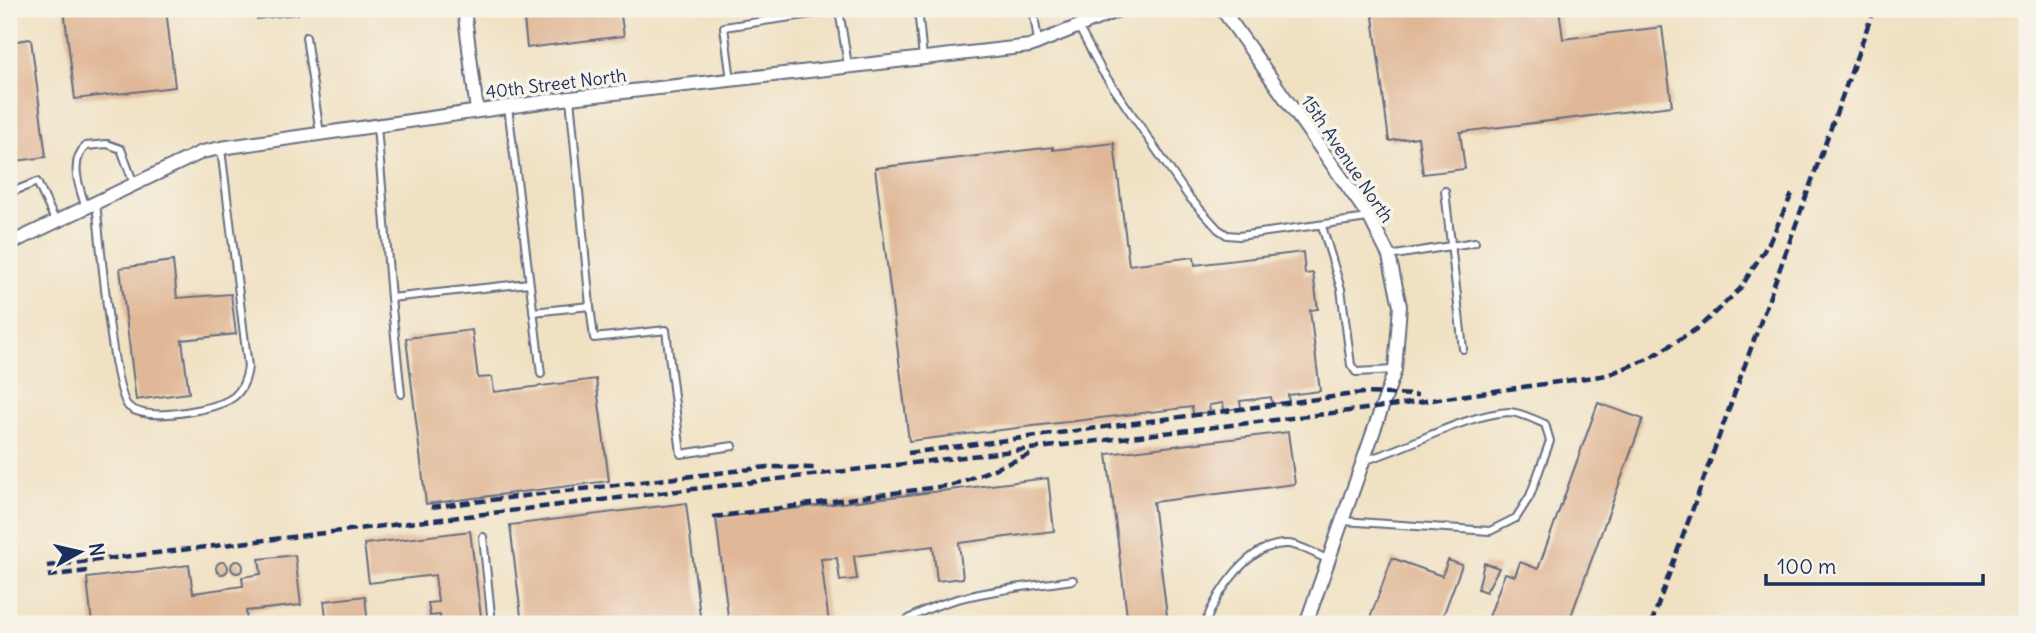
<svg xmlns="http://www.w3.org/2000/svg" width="2036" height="633" font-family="Delius,sans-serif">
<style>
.building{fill:#e0b796}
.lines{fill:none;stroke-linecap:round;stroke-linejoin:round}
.service-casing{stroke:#666d81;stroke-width:10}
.minor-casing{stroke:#666d81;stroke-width:16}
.service{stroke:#fff;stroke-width:6}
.minor{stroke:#fff;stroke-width:12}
.rail{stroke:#1b2f5e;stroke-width:4.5;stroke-dasharray:10 5;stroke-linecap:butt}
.labels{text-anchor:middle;stroke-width:7;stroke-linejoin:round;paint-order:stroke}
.street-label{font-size:18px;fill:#1b2f5e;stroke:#f7f3e8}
</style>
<rect width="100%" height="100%" fill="#f7f3e8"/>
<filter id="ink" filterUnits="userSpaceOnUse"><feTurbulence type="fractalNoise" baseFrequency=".0143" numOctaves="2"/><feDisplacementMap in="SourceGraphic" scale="14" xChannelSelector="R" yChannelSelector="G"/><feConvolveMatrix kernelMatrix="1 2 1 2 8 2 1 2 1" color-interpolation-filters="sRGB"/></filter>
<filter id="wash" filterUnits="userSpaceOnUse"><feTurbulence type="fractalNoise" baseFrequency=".00686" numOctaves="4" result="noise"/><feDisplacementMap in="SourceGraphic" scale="28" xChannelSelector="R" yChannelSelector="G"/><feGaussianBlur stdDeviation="1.57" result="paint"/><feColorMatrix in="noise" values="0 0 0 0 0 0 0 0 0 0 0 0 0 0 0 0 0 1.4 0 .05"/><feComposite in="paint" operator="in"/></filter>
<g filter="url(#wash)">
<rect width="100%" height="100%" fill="#f0e1c3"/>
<g id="blocks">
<path class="building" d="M64 9H166L175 87 75 99Z
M256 9H297L298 14 257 19Z
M523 9H620L624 36 527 48Z
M1372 9H1559L1563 39 1662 27 1672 106 1460 132 1465 169 1423 174 1418 137 1389 141Z
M31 39 46 157 9 162V42Z
M1114 143 1129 265 1194 257 1195 265 1303 252 1305 274 1313 273 1318 309 1310 310 1320 391 1288 395 1289 402 1272 404 1271 397 1240 401 1241 408 1224 410 1223 403 1209 405 1210 412 1193 414 1192 407 909 441 875 168 1053 147V150Z
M173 261 177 298 231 294 236 334 182 340 189 393 136 400 120 268Z
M472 330 478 378 492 377 494 392 596 379 609 481 426 504 406 338Z
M1598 403 1643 419 1568 624H1508L1489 617 1505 573 1515 576 1520 562 1538 569Z
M1288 432 1295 484 1153 502 1168 624H1128L1107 454Z
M1048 478 1054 531 959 543 963 578 937 581 933 546 854 556 857 579 840 581 837 558 821 559 829 624H729L716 518Z
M686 503 701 624H522L510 525Z
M470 531 482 624H441L440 615 430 616 428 603 438 602 435 575 369 583 364 544Z
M295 555 301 605 246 611 247 624H92L87 578 189 565 193 593 243 586 242 577 261 574 259 559Z
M1392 558 1442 576 1448 560 1462 565 1440 624H1368Z
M231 567a6 6 0 1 1 12 0a6 6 0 1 1-12 0Z
M216 568a6 6 0 1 1 12 0a6 6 0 1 1-12 0Z
M1484 563 1499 568 1486 592 1478 589Z
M365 596 368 624H327L324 601Z"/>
</g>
</g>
<g filter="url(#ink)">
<use href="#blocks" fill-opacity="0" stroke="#666d81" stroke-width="2"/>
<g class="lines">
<g class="service-casing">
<path id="service" d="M918 9 923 58
M1033 9 1038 41
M1078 26 1102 71 1188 196 1218 229 1227 235 1239 236 1368 218
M306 37 320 134
M731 80 724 27 839 10 848 65
M508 107 541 374
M377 126 391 298
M1445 191 1463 349
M9 193 37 182 55 220
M96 202C99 231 113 395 129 407 146 420 183 413 202 409 230 403 244 396 248 367L221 149
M85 205C79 187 69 161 86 146L107 144 121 149 134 184
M1322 226 1341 289 1351 365 1356 372 1395 370
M1389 256 1475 242
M590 306 594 338 666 330 681 454 733 446
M533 312 590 306 570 98
M401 394 391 298 529 283
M1343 521 1490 531 1516 518 1530 496 1550 441 1545 424C1535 420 1520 412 1509 412 1463 415 1411 447 1366 460
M483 537 492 624
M275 623 276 624
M902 624C944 592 1022 588 1073 580
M1205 624C1217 592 1249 542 1288 544 1301 545 1317 555 1329 560"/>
</g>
<g class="minor-casing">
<path id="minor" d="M464 9 477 111
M1222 9 1370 218 1389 256 1400 306 1395 370 1306 624
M9 244 202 152 221 148 570 98 1030 46 1121 9"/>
</g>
<use href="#service" class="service"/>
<use href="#minor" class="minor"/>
<path class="rail" d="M908 453 1362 393 1418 395
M431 507 768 467 818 468
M713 517 953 485 1032 454
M47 566 1383 407 1607 375 1648 359 1698 328 1740 289 1770 241 1793 192
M48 576 87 571
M1651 624 1874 9"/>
</g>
</g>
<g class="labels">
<g class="street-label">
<text transform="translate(556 84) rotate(-7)" y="6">40th Street North</text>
<text transform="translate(1347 159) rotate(56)" y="6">15th Avenue North</text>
</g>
</g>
<rect width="2036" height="633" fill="none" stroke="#f7f3e8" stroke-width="35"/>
<g transform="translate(80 552) rotate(82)" stroke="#f7f3e8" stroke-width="5" paint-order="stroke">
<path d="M0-5L12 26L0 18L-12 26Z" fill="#1b2f5e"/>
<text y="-10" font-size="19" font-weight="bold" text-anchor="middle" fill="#1b2f5e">N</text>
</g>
<path d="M1766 574v10h217v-10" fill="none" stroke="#1b2f5e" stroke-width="3.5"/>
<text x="1777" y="574" font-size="21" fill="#1b2f5e" stroke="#f7f3e8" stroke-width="5" paint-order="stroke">100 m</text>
</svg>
